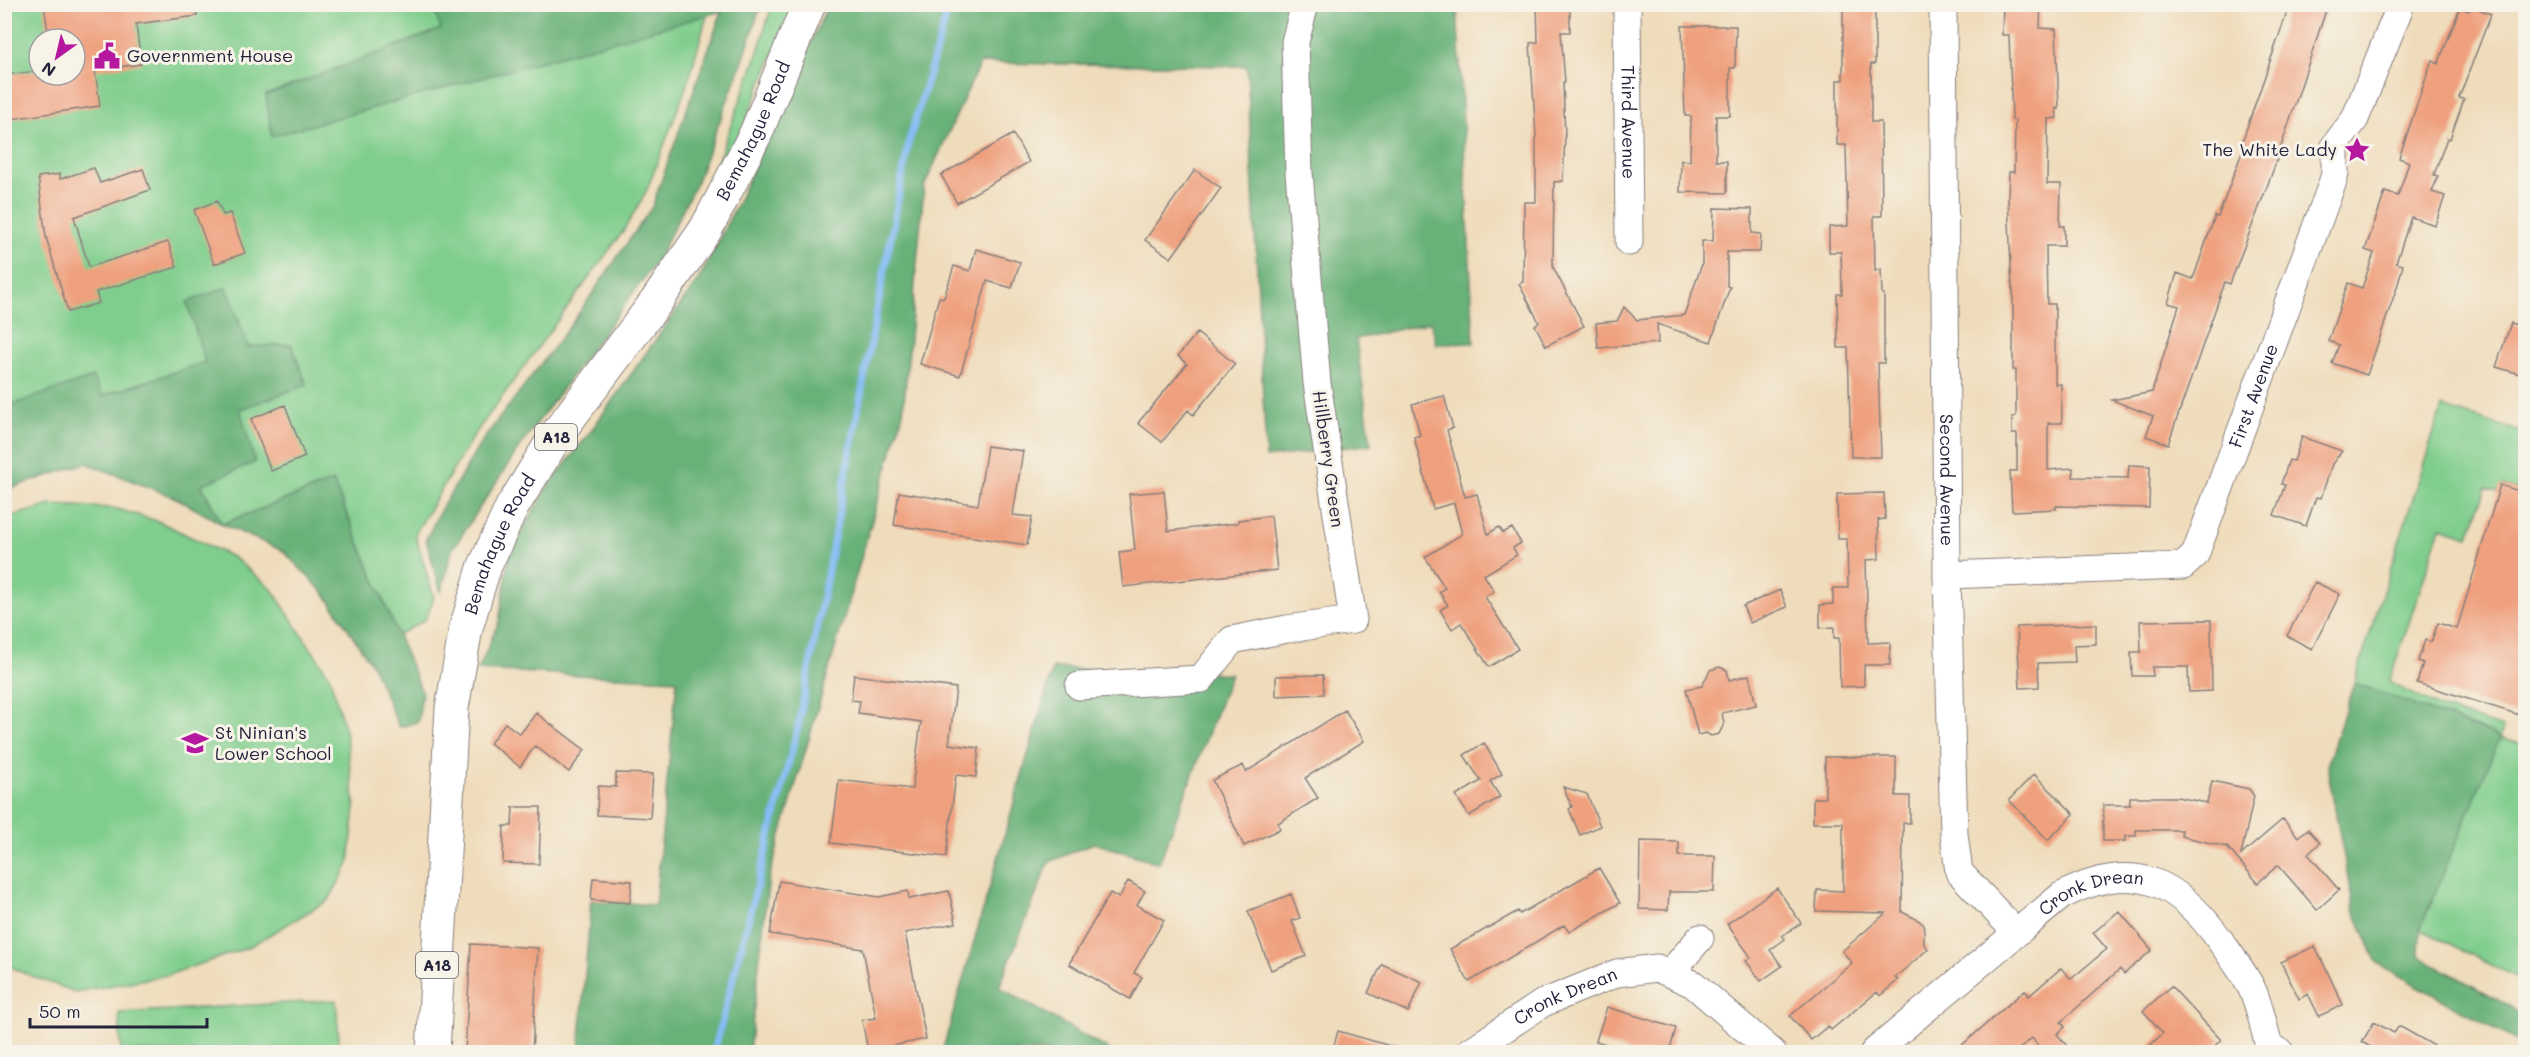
<svg xmlns="http://www.w3.org/2000/svg" width="2530" height="1057" font-family="Mali,sans-serif">
<style>
.green{fill:#80ce8d;stroke:#517864;stroke-width:1.5;fill-rule:evenodd}
.forest{fill:#68b178;stroke:#456a5a;stroke-width:1.5}
.lines{fill:none;stroke-linecap:round;stroke-linejoin:round}
.stream{stroke:#84bbf4;stroke-width:7}
.building{fill:#efa07e}
.minor-casing{stroke:#887f7b;stroke-width:29}
.trunk-casing{stroke:#887f7b;stroke-width:35}
.minor{stroke:#fff;stroke-width:27}
.trunk{stroke:#fff;stroke-width:33}
.labels{text-anchor:middle;stroke-width:6;stroke-linejoin:round;paint-order:stroke}
.shield{fill:#f7f3e8;stroke:#62616f;stroke-width:1.5}
.shield-label{font-size:16px;font-weight:bold;fill:#22223b}
.poi-label{font-size:18px;fill:#22223b;stroke:#f7f3e8;text-anchor:start}
.street-label{font-size:18px;fill:#22223b;stroke:#f7f3e8}
</style>
<rect width="100%" height="100%" fill="#f7f3e8"/>
<filter id="ink" filterUnits="userSpaceOnUse"><feTurbulence type="fractalNoise" baseFrequency=".0167" numOctaves="2"/><feDisplacementMap in="SourceGraphic" scale="12" xChannelSelector="R" yChannelSelector="G"/><feConvolveMatrix kernelMatrix="1 2 1 2 8 2 1 2 1" color-interpolation-filters="sRGB"/></filter>
<filter id="wash" filterUnits="userSpaceOnUse"><feTurbulence type="fractalNoise" baseFrequency=".008" numOctaves="4" result="noise"/><feDisplacementMap in="SourceGraphic" scale="24" xChannelSelector="R" yChannelSelector="G"/><feGaussianBlur stdDeviation="1.35" result="paint"/><feColorMatrix in="noise" values="0 0 0 0 0 0 0 0 0 0 0 0 0 0 0 0 0 1.4 0 .05"/><feComposite in="paint" operator="in"/></filter>
<g filter="url(#wash)">
<rect width="100%" height="100%" fill="#efdcbb"/>
<path class="green" d="M4 5H710L688 82 647 190 624 230 472 438 415 534 434 598 425 620 398 635 333 481 222 524 174 433 5 490ZM39 39H75V75H39Z
M772 5H794L727 166 703 200 755 61Z
M2442 407 2525 433V493L2501 485 2498 492 2486 488 2469 536 2441 527 2389 682 2436 706 2503 728 2500 738 2525 745V982L2420 929 2499 738 2354 683Z
M51 505 114 508 160 522 234 558 271 588 330 677 346 735 355 807 349 864 329 900 247 948 168 975 75 992 21 972 4 963 5 518Z
M336 1000 340 1052H121L119 1013Z"/>
<path class="forest" d="M432 5H761L744 57 697 181 658 259 521 445 452 550 441 592 426 539 441 509 482 441 572 323 652 207 722 11 272 136 266 95 441 29Z
M828 5H1457L1474 343 1436 344 1431 322 1356 339 1371 444 1266 458 1247 66 980 63 924 187 903 413 769 877 749 1052H579L591 900 655 905 677 680 478 670 499 622 509 555 546 489 588 435 700 277 738 202Z
M227 287 248 347 291 344 307 385 240 409 255 462 201 485 222 524 333 481 422 692 418 722 399 727 372 665 325 594 283 551 222 524 176 498 86 463 5 490V407L93 377 102 396 205 362 187 302Z
M1053 668 1231 674 1159 863 1094 843 1049 862 999 987 1113 1052H942Z
M2354 683 2500 737 2420 929 2419 956 2525 1015V1046L2377 963 2354 910 2327 766Z"/>
<g class="lines">
<path class="stream" d="M714 1052 799 723 909 141 950 4"/>
</g>
<g id="blocks">
<path class="building" d="M44 4H196L197 16 136 24 141 64 95 70 100 106 4 120V75L39 71V75H75V39H49Z
M1537 4H1570V32H1561L1565 82H1563L1565 137 1563 181 1554 182 1553 267 1584 326 1546 346 1535 325 1539 322 1519 284 1523 282 1524 202H1536V137L1530 43 1538 42Z
M1843 4H1875V64H1871V122H1881L1882 216H1874L1875 271 1881 269 1882 294H1884V363H1878L1881 457H1851L1848 348H1838L1837 294H1842L1841 252H1829V227L1848 226 1846 145H1837V80H1843Z
M2003 4H2041L2040 28 2056 29 2059 109 2056 108 2057 118 2048 119 2047 184H2061L2060 226H2064V246H2046L2047 304H2055V384H2061L2062 423H2048V470L2073 468V477L2128 478 2129 465 2150 466 2149 508 2056 506V509L2012 511 2010 471H2017V434H2012V417L2016 416V370H2013V289H2012L2008 197 2009 172H2014L2015 120H2012L2009 35H2002Z
M2290 4H2328L2274 168 2230 284 2225 282 2168 444 2146 436 2153 416 2112 400 2152 392 2179 306 2168 303 2177 273 2193 279 2215 216 2218 217 2245 144 2242 142Z
M2471 6 2491 14 2459 98 2464 99 2450 139 2447 138 2434 175 2438 176 2432 192 2445 196 2435 225 2411 217 2396 263 2403 265 2398 284 2367 375 2332 363 2339 345 2328 341 2348 283 2362 288 2374 253 2365 250 2385 192 2398 196 2409 162 2399 158 2432 60 2438 64 2460 8 2469 11Z
M1682 26H1736L1735 68H1730V116H1716V161H1727V193L1680 192 1681 160 1690 161 1691 116H1685Z
M1013 134 1029 162 957 203 941 175Z
M94 168 100 183 143 169 150 190 74 217 89 267 168 242 177 267 96 292 99 303 68 312 46 237 38 177 60 174V179Z
M1195 170 1221 188 1171 258 1145 240Z
M217 201 223 215 230 213 245 253 214 264 194 210Z
M1714 208 1752 209V233L1761 234 1760 252H1727V286L1730 287 1711 342 1657 324 1658 343 1598 348 1596 323 1617 321 1624 307 1637 320 1684 315 1702 264V241H1713Z
M976 249 1020 262 1012 288 987 281 960 376 920 364 939 297 944 298 954 266 970 271Z
M2511 323 2526 328V376L2496 367Z
M1197 333 1235 364 1193 415 1188 410 1162 442 1138 423 1187 364 1178 356Z
M1444 396 1453 428 1447 430 1465 497 1477 494 1488 534 1499 527 1503 533 1512 528 1521 543 1513 548 1517 555 1484 575 1494 591 1485 597 1518 649 1489 667 1461 623 1452 629 1440 610 1448 605 1439 592 1445 588 1425 557 1462 534 1454 503 1433 509 1414 437 1420 435 1412 404Z
M285 405 305 457 271 471 251 419Z
M2302 437 2342 451 2332 464 2321 498 2316 497 2306 526 2274 515 2285 485 2281 484 2289 460 2294 461Z
M987 446 1023 451 1013 515 1032 517 1027 545 894 525 899 492 978 505Z
M2500 485 2526 493V717L2417 683 2423 663 2418 661 2425 640 2431 642 2438 623 2457 629Z
M1164 491 1168 531 1238 523V520L1271 516 1277 570 1123 587 1119 552 1135 550 1129 494Z
M1884 493 1885 519 1878 520 1879 559 1866 560 1868 643 1890 642V665H1864V686L1840 687 1839 638H1834V627L1820 628V605L1833 604V588H1848L1847 539H1838L1837 494Z
M2315 582 2340 594 2312 649 2287 636Z
M1780 590 1787 607 1750 623 1743 606Z
M2211 620 2212 691 2189 692 2188 667H2152L2153 676H2132L2131 652H2141L2140 621Z
M2096 624V644L2074 645 2075 662 2038 663 2039 687 2020 688 2017 627Z
M1719 667 1727 670 1729 680 1749 675 1756 705 1722 713 1724 724 1719 734 1711 736 1706 733 1698 735 1686 689 1702 686 1710 670Z
M854 675 956 688 949 744 979 748 976 777 956 775 946 857 831 843 839 780 912 789 921 722 858 713 860 701 851 700Z
M1323 675 1324 694 1276 696V676Z
M1345 710 1364 741 1305 778 1318 798 1278 823 1280 829 1244 846 1212 780 1243 765 1246 772Z
M536 713 585 750 569 772 535 746 520 767 490 743 505 723 520 734Z
M1484 743 1502 774 1490 781 1500 797 1469 816 1456 796 1481 781 1464 755Z
M1825 757H1896V796H1910V823H1903L1902 912 1918 920 1924 925V944L1928 949 1895 978 1898 980 1880 996 1877 992 1831 1030 1828 1026 1811 1040 1790 1016 1852 963 1842 951 1886 913 1816 911 1817 890 1843 891V823H1813V798H1825Z
M616 773 653 774 650 818 597 815 598 786 616 787Z
M2034 774 2074 814 2048 840 2009 800Z
M2212 781 2249 789 2254 796 2241 855 2283 819 2298 837 2308 829 2320 843 2308 854 2339 890 2317 910 2278 865 2258 883 2227 847 2181 836 2182 830H2136V836H2125V841H2103V805H2130V797H2177L2207 803Z
M1563 787 1587 794 1600 826 1580 835 1569 809 1572 807Z
M513 807H541L539 864 503 863 504 826H512Z
M1640 841 1679 842V856H1715L1714 892H1669L1668 910 1639 909Z
M1599 868 1620 903 1569 932 1564 925 1469 982 1450 949 1518 911 1520 914Z
M593 878 632 881 630 903 591 900Z
M779 881 879 897 908 891 909 899 949 891 956 923 905 933 926 1039 868 1051 862 1020 876 1018 863 949 770 934Z
M1128 881 1145 891 1137 905 1164 920 1134 973 1142 977 1130 999 1069 964 1110 893 1119 898Z
M1777 888 1801 923 1782 936 1785 939 1770 950 1782 966 1761 981 1746 961 1751 957 1727 924Z
M1291 894 1300 918 1292 921 1306 956 1271 970 1248 911Z
M2119 911 2152 950 2124 974 2120 969 2061 1022 2065 1027 2057 1034 2073 1053H2044L2032 1038 2015 1053H1953L2025 990 2029 996 2061 968 2071 979 2107 949 2093 933Z
M471 944 538 948 532 1053H465Z
M2315 946 2343 1005 2319 1016 2308 994 2299 999 2281 962Z
M1382 964 1422 982 1408 1012 1368 993Z
M2171 986 2221 1040 2207 1053H2142L2163 1033 2143 1011Z
M1607 1007 1676 1028 1669 1053H1634L1596 1041Z
M2374 1022 2394 1033 2399 1026 2447 1053H2380L2362 1042Z
M1338 1031 1394 1047 1393 1053H1332Z"/>
</g>
</g>
<g filter="url(#ink)">
<use href="#blocks" fill-opacity="0" stroke="#887f7b" stroke-width="1.5"/>
<g class="lines">
<g class="minor-casing">
<g id="minor">
<path id="s1" d="M1627 4 1629 242"/>
<path id="s2" d="M1943 4 1947 575 1954 834 1959 872 2016 932"/>
<path id="s3" d="M1947 575 2183 566 2195 555 2332 184 2335 173V145L2355 119 2401 4"/>
<path d="M1079 686 1201 679 1232 640 1287 629 1353 620 1317 383 1299 173 1295 42 1305 4"/>
<path d="M1671 972 1700 938"/>
<path id="s4" d="M1469 1052 1543 1003 1617 973 1657 968 1693 984 1772 1052"/>
<path id="s5" d="M1874 1052 2061 896C2133 858 2178 880 2222 943 2232 957 2244 973 2252 989 2260 1006 2264 1028 2269 1047L2280 1052"/>
</g>
</g>
<g class="trunk-casing">
<g id="trunk">
<path id="s6" d="M433 1052 452 708 466 628 484 568 512 507 557 434 656 302 706 229 756 133 809 4"/>
</g>
</g>
<use href="#minor" class="minor"/>
<use href="#trunk" class="trunk"/>
</g>
</g>
<defs>
<g id="civic-bare" transform="scale(2.07)"><path d="M-.6-6.5H3V-4.5H.6V-3L4-1V1h2V6H-6V1h2V-1L-.6-3ZM-1.2 2.5V6h2.4V2.5Z" fill="#b5179e" stroke="#f7f3e8" stroke-width="2.5" paint-order="stroke"/></g>
<g id="sight-bare" transform="scale(2.07)"><path d="M0-6L1.8-2.2L6-1.7L2.9 1.2L3.7 5.4L0 3.3L-3.7 5.4L-2.9 1.2L-6-1.7L-1.8-2.2Z" fill="#b5179e" stroke="#f7f3e8" stroke-width="2.5" paint-order="stroke"/></g>
<g id="school-bare" transform="scale(2.07)"><path d="M0-5L7-2L0 1L-7-2ZM-4 1L0 2.5L4 1V4Q0 6-4 4Z" fill="#b5179e" stroke="#f7f3e8" stroke-width="2.5" paint-order="stroke"/></g>
</defs>
<g fill-rule="evenodd">
<use href="#civic-bare" x="107" y="56"/>
<use href="#sight-bare" x="2357" y="150"/>
<use href="#school-bare" x="195" y="743"/>
</g>
<g class="labels">
<g class="shield">
<rect x="535" y="424" width="42" height="26" rx="4.5"/>
<rect x="416" y="952" width="42" height="26" rx="4.5"/>
</g>
<g class="shield-label">
<text x="556" y="443">A18</text>
<text x="437" y="971">A18</text>
</g>
<g class="poi-label">
<text x="127" y="62">Government House</text>
<text x="2337" y="156" text-anchor="end">The White Lady</text>
<text x="215" y="739">St Ninian's<tspan x="215" dy="21">Lower School</tspan></text>
</g>
<g class="street-label">
<text dy="6" stroke="none"><textPath href="#s1" startOffset="118">Third Avenue</textPath></text>
<text dy="6" stroke="none"><textPath href="#s6" startOffset="1004">Bemahague Road</textPath></text>
<text dy="6" stroke="none"><textPath href="#s3" startOffset="422">First Avenue</textPath></text>
<text transform="translate(1328 459) rotate(82)" y="6">Hillberry Green</text>
<text dy="6" stroke="none"><textPath href="#s2" startOffset="476">Second Avenue</textPath></text>
<text dy="6" stroke="none"><textPath href="#s6" startOffset="516">Bemahague Road</textPath></text>
<text dy="6" stroke="none"><textPath href="#s5" startOffset="274">Cronk Drean</textPath></text>
<text dy="6" stroke="none"><textPath href="#s4" startOffset="112">Cronk Drean</textPath></text>
</g>
</g>
<rect width="2530" height="1057" fill="none" stroke="#f7f3e8" stroke-width="24"/>
<g transform="translate(57 57) rotate(214)"><circle r="28" fill="#f7f3e8" stroke="#a29fa3" stroke-width="1.5"/>
<path d="M0-4.5L10 22L0 15L-10 22Z" fill="#b5179e"/>
<text y="-9" font-size="16" font-weight="bold" text-anchor="middle" fill="#22223b">N</text>
</g>
<path d="M30 1018v9h177v-9" fill="none" stroke="#22223b" stroke-width="3"/>
<text x="39" y="1018" font-size="18" fill="#22223b" stroke="#f7f3e8" stroke-width="4.5" paint-order="stroke">50 m</text>
</svg>
